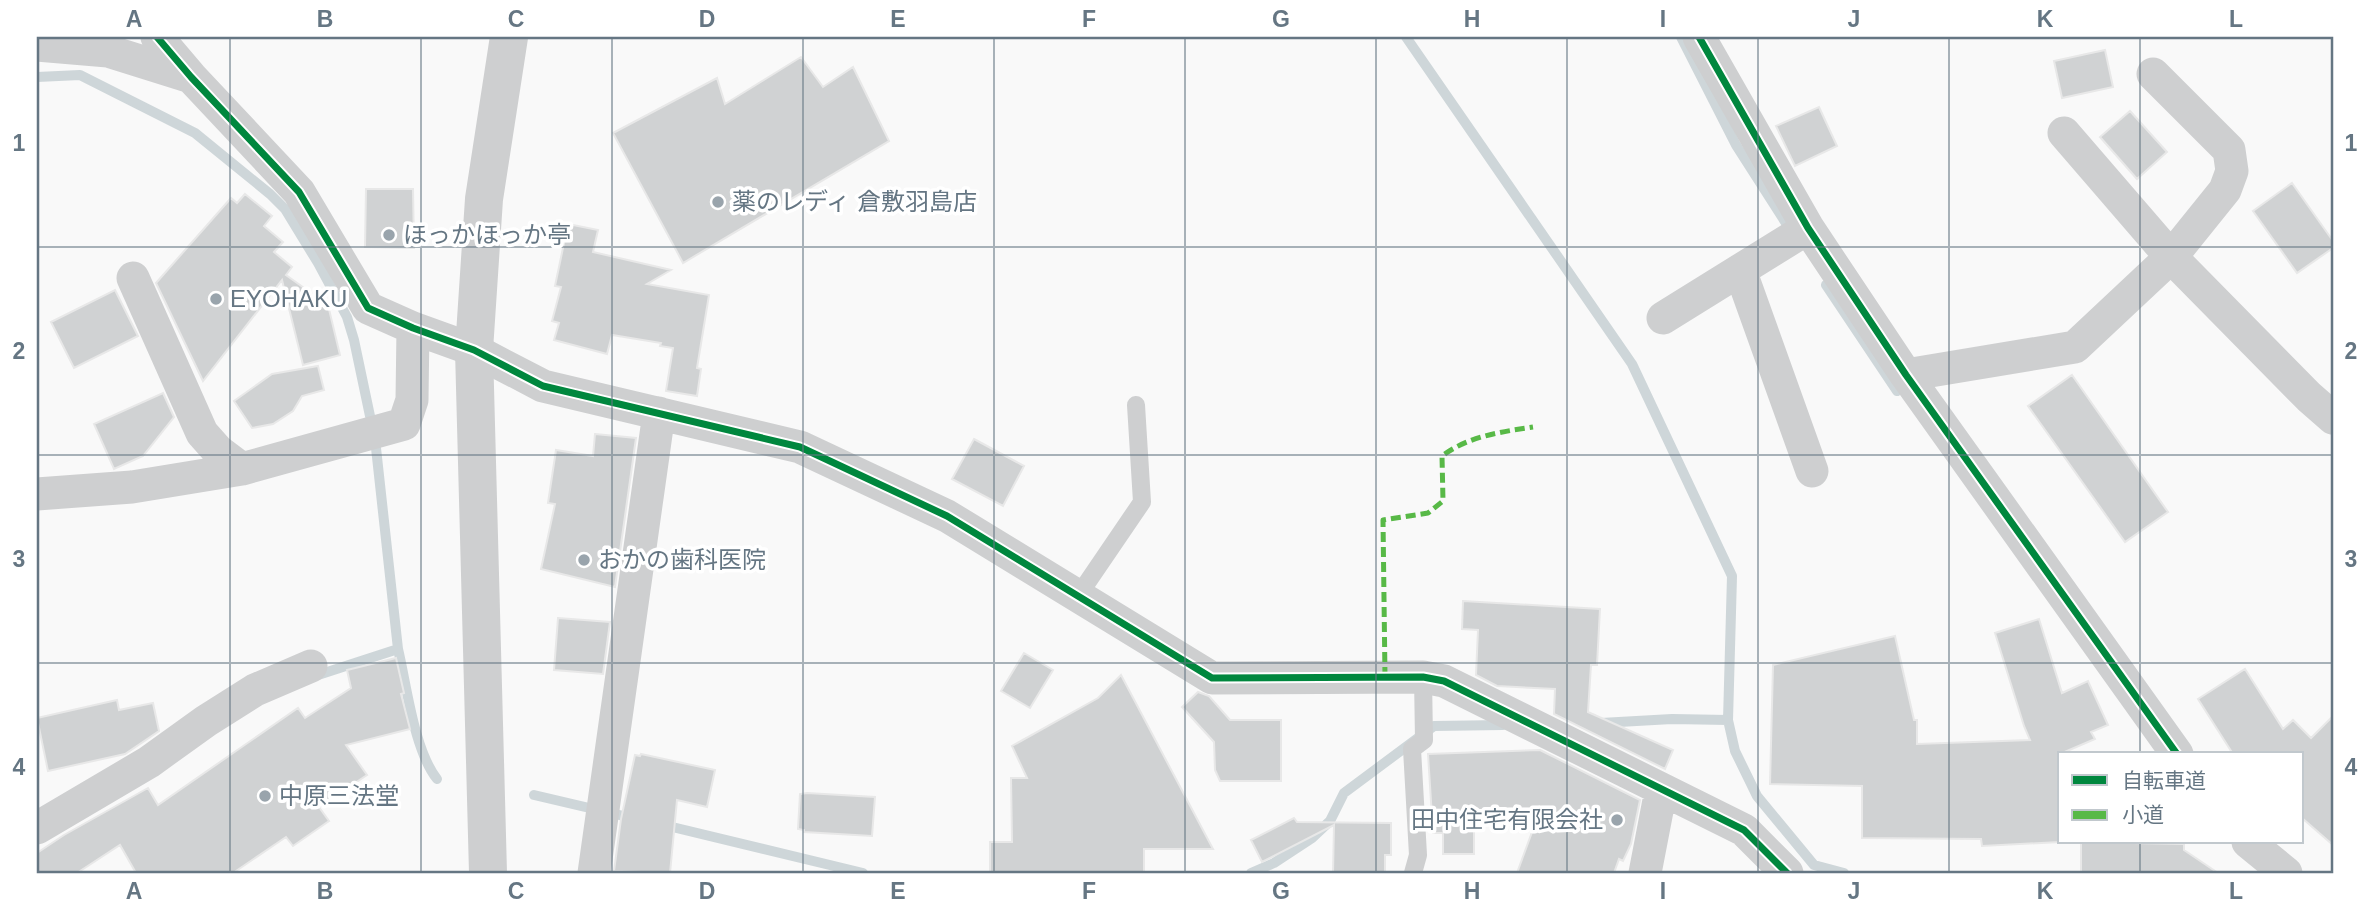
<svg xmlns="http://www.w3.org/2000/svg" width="2370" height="910" font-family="Helvetica,'Noto Sans JP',sans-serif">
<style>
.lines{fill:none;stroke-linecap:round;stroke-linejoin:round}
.stream{stroke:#ced6d9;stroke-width:10}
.building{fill:#d0d2d3;stroke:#e8e8e8;stroke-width:2}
.service{stroke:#cecfd0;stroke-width:18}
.minor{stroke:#cecfd0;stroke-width:33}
.tertiary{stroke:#cecfd0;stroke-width:38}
.quiet{stroke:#58b947;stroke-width:5;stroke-dasharray:10 5;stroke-linecap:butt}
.cycleway-casing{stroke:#fff;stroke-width:11}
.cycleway{stroke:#00873e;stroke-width:7}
.grid{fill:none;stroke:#657683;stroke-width:2;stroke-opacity:0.55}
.poi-dot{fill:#99a4ac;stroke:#fff;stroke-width:2.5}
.labels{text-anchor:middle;stroke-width:7;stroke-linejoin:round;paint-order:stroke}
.poi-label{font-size:24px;fill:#657683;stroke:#fff;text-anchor:start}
.neatline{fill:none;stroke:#657683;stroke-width:2.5}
.grid-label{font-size:23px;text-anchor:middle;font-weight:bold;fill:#657683}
</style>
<rect width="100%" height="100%" fill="#f9f9f9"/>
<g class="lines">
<path class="stream" d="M1406 37 1632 364 1732 576 1728 720 1735 751 1757 796 1814 865 1844 873
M1681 37 1736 145 1791 231
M37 77 80 75 195 133 270 194 285 209 318 263 347 317 354 340 370 416
M1826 285 1897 391
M398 649C407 687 414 750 437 779
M315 676 398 649 376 448
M1601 723 1672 719 1728 720
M534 795 632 818
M664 825 863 873
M1251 873 1274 863 1312 838 1330 821 1344 793 1434 726 1503 725"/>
</g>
<path class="building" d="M2105 50 2113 87 2062 98 2054 61Z
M801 57 823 87 853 67 889 141 683 263 613 133 717 78 725 104Z
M1819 107 1837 146 1795 166 1776 126Z
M2130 111 2167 152 2137 179 2100 137Z
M2292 183 2333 241V248L2297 273 2253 211Z
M366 189H413L414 248 365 247Z
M245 194 272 216 264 226 283 242 274 252 292 267 286 275 328 305 340 355 303 365 282 280 203 381 156 283 231 198 237 203Z
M568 224 598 230 593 252 671 270 647 284 709 295 697 368 701 369 697 396 666 391 673 348 660 346 661 343 612 335 607 354 554 340 559 323 552 321 561 287 555 286Z
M115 290 138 336 74 368 51 322Z
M318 366 324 390 302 396 293 411 273 424 252 428 234 401 272 374Z
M2072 375 2168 512 2125 542 2028 406Z
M163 393 174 417 143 456 114 469 94 424Z
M595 434 636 438 615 587 541 569 555 504 548 503 556 450 593 456Z
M974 439 1024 466 1003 506 952 479Z
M1463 601 1600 609 1597 665H1591L1588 712 1673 750 1665 769 1554 714 1555 689 1497 686 1476 675 1478 630 1462 629Z
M558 618 610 622 603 674 554 670Z
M2039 619 2062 693 2088 681 2108 725 2091 732 2095 739 2060 754V842L1982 846 1981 839 1862 838V786L1770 784 1773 665 1895 636 1914 720H1917V744L2030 740 2024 726 1995 633Z
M1024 653 1053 670 1030 708 1001 691Z
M396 658 404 693 401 694 410 729 346 745 367 775 319 807 329 821 293 846 286 837 233 873H136L120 845 77 873H37V853L64 835 148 788 158 805 298 708 305 718 351 688 347 670Z
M2245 669 2283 729 2293 720 2311 738 2333 716V845L2302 818V754H2233L2198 699Z
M1121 675 1213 849H1144V873H990V842H1012L1011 778H1027L1012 746 1098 698Z
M1198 692 1209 696 1230 720H1281V781H1220L1215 770 1214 742 1182 707Z
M117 700 119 710 153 703 159 731 125 754 48 771 37 718Z
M1540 750 1640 800 1631 844 1623 861 1619 859 1614 873H1517L1539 813 1474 814V854H1443V833H1433L1428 754Z
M641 754 715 770 707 807 677 800 670 873 614 871 621 819 635 755 640 756Z
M807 793 875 797 872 836 804 832V830L798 829 800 794Z
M1294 818 1297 822 1391 823V855H1385V873H1333L1334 825 1262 862 1251 840Z
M2081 842 2184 844V850L2218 873H2081Z"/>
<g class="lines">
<path class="service" d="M1078 596 1142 502 1136 405
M1413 873 1418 855 1412 749 1424 740 1423 677"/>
<path class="minor" d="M157 37 191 77 299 192 368 308 413 328 474 350 543 386 800 447 947 516 1212 678 1423 677 1444 681 1744 830 1787 873
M1699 37 1808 228 1906 375 2177 754
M37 45 108 51 191 77
M2153 74 2229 150 2232 171 2225 190 2171 257 2309 397 2333 418
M1740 270 1812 471
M133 278 202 433 218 451 242 469
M1663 318 1808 228
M1906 375 2075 347 2171 257 2064 133
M37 494 132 487 242 469 404 424 412 400 413 328
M37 828 149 762 206 721 255 690 311 666
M2248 842 2286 873
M594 873 659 413
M1645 873 1661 790"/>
<path class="tertiary" d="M488 873 474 350 484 199 509 37"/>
<path class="quiet" d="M1385 677 1383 520 1428 513 1443 501 1442 456C1469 436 1500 432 1533 427"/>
<g class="cycleway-casing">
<path id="cycleway" d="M157 37 191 77 299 192 368 308 413 328 474 350 543 386 800 447 947 516 1212 678 1423 677 1444 681 1744 830 1787 873
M1699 37 1808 228 1906 375 2177 754"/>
</g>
<use href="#cycleway" class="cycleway"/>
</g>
<path class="grid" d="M230 37V873M421 37V873M612 37V873M803 37V873M994 37V873M1185 37V873M1376 37V873M1567 37V873M1758 37V873M1949 37V873M2140 37V754M37 247H2333M37 455H2333M37 663H2333M2140 842V873"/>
<g class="poi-dot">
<circle cx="718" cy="202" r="7"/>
<circle cx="389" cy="235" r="7"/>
<circle cx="216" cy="299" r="7"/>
<circle cx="584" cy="560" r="7"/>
<circle cx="265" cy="796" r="7"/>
<circle cx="1617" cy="820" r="7"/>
</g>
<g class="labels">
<g class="poi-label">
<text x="732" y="210">薬のレディ 倉敷羽島店</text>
<text x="403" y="243">ほっかほっか亭</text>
<text x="230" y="307">EYOHAKU</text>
<text x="598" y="568">おかの歯科医院</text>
<text x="279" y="804">中原三法堂</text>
<text x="1603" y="828" text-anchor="end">田中住宅有限会社</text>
</g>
</g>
<rect width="2370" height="910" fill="none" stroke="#ffffff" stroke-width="77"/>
<rect x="2058" y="752" width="245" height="91" fill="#ffffff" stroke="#c1c8cd" stroke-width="2"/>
<rect x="2072" y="775" width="35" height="10" fill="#00873e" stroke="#c1c8cd" stroke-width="2"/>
<text x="2122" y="788" font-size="21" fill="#657683">自転車道</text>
<rect x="2072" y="810" width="35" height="10" fill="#58b947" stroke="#c1c8cd" stroke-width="2"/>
<text x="2122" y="822" font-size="21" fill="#657683">小道</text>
<rect x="38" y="38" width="2294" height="834" class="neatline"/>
<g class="grid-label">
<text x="134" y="27">A</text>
<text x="325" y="27">B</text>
<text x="516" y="27">C</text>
<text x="707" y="27">D</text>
<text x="898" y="27">E</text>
<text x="1089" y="27">F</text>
<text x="1281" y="27">G</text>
<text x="1472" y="27">H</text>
<text x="1663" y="27">I</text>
<text x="1854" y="27">J</text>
<text x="2045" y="27">K</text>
<text x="2236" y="27">L</text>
<text x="19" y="151">1</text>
<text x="2351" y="151">1</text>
<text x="19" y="359">2</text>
<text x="2351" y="359">2</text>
<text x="19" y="567">3</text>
<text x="2351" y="567">3</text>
<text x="19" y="775">4</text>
<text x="2351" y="775">4</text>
<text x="134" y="899">A</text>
<text x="325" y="899">B</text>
<text x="516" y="899">C</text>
<text x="707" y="899">D</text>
<text x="898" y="899">E</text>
<text x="1089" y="899">F</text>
<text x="1281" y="899">G</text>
<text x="1472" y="899">H</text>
<text x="1663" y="899">I</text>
<text x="1854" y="899">J</text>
<text x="2045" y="899">K</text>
<text x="2236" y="899">L</text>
</g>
</svg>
